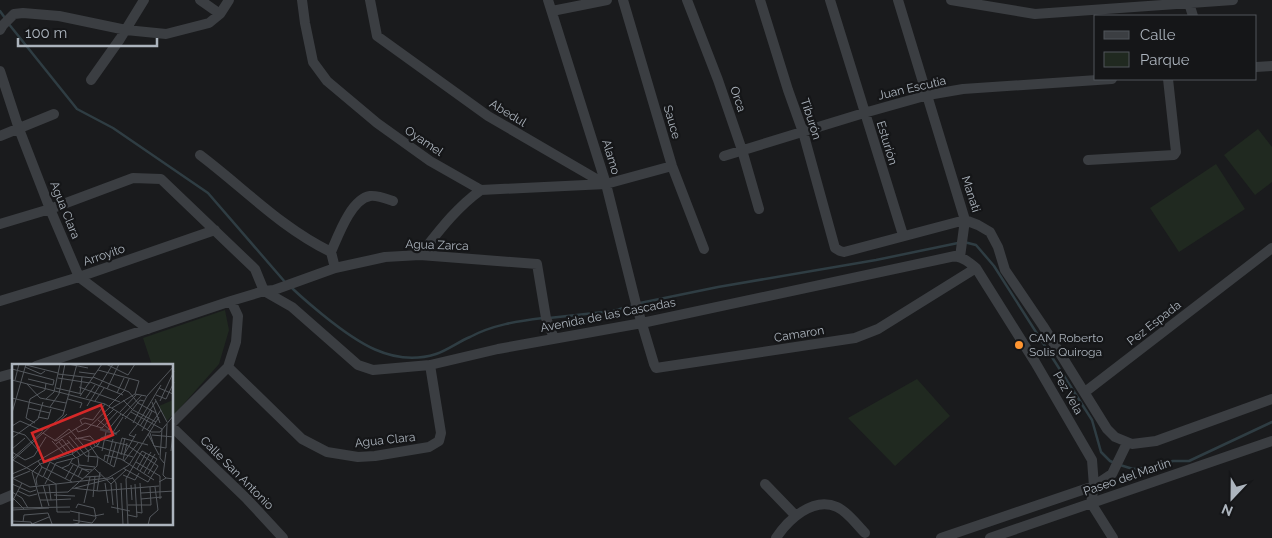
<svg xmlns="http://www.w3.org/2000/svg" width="1272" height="538" font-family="Raleway,sans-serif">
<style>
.green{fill:#202920}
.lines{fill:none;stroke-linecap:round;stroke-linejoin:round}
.stream{stroke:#2f3d43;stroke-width:2.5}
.minor{stroke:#3b3e42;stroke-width:10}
.poi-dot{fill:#ff9531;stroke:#151618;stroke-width:2}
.labels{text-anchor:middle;stroke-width:4.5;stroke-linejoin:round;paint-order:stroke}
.street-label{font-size:12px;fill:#acb4bd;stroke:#151618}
.poi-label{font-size:12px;fill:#acb4bd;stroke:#151618;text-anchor:start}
.inset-river{fill:none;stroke:#2f3d43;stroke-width:2.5}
.inset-road{fill:none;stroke:#54585d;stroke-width:1}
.view{fill:#d62828;fill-opacity:0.15;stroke:#d62828;stroke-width:2.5}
.inset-edge{fill:none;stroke:#acb4bd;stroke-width:2.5}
</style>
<rect width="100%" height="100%" fill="#1a1b1d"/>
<path class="green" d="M1258 129 1272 147V182L1255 195 1224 155Z
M1216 164 1245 209 1179 252 1150 208Z
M225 310 229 330 219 364 173 416 172 366 152 365 143 338Z
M917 379 950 416 895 466 848 418Z"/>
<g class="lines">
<path class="stream" d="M0 11 5 18
M8 23 77 109 113 128 208 193 285 282
M964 242 976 245 994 266 1092 420 1101 452 1110 461 1115 463
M291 287C301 297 312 306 323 315 355 341 392 368 436 354 448 350 458 342 470 337 492 325 518 321 543 318
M640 303 718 287 876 260 958 243
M549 318 613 311 634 305
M1120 465 1133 469 1147 468 1173 461H1189L1272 422"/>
<path class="minor" d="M200 0 220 14
M302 0 305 23 313 62 327 81 377 123 430 161 481 190 606 184 672 166
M370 0 377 36 488 116 605 184
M548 0 606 184 636 304 654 364 656 368 855 338 878 329 976 268
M623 0 672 166 704 249
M687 0 718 80 742 150 759 209
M760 0 788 90 803 132 835 248 840 251 844 252 965 220
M830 0 903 235
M898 0 965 220 960 257
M951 0 1035 14 1233 0
M1188 0 1193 16
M552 11 607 0
M0 30 3 25 14 14 23 13 59 16 126 30 166 34 209 23 220 14 229 0
M1256 67 1272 66
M0 71 19 129 50 209 79 277 148 329
M91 80 120 39 144 0
M0 136 54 114
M200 155C245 189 280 227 331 252L335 268
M724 156 864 113 928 95 963 89 1112 79
M1088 160 1174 155 1176 152 1168 79
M965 220 978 225 990 232 998 247 1005 270 1043 326 1107 429 1115 437 1132 444 1156 441 1272 399
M0 224 50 209 133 178 161 179 255 269 264 291
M331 252C338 236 351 199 370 196 377 195 387 199 393 201
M420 255C439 231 456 208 481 190
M264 291 292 307 358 365 373 370 430 365 498 349 642 323 955 256C964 258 969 262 976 268L1035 362 1092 460 1094 486 1091 503 1113 538
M0 301 79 277 215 230
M36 366 231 301 264 291 274 290 335 268 385 257 420 255 537 264 546 318 554 338
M228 367 302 439 327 452 358 457 375 456 429 447 439 441 441 433 430 365
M0 377 14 373
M1085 392 1272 248
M172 423 228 367 236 342 238 316 231 301
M172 427 247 499 283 538
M765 484 795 515
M0 500 14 494
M776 538C788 520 813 496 837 507 848 512 857 525 865 533
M941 538 1094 486 1112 474 1127 443
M990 538 1272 441"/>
</g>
<circle class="poi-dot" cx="1019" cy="345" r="5"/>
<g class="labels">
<g class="street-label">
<text transform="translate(912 88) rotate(-13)" y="4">Juan Escutia</text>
<text transform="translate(738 99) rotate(71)" y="4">Orca</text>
<text transform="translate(508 113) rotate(31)" y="4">Abedul</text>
<text transform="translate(811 119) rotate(72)" y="4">Tiburón</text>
<text transform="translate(672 122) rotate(74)" y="4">Sauce</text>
<text transform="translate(424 141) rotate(34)" y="4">Oyamel</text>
<text transform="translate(887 143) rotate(73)" y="4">Esturión</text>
<text transform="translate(611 157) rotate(73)" y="4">Alamo</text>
<text transform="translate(971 194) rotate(72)" y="4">Manati</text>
<text transform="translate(65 210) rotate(68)" y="4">Agua Clara</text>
<text transform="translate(437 245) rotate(2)" y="4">Agua Zarca</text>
<text transform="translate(104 255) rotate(-19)" y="4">Arroyito</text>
<text transform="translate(608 315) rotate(-11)" y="4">Avenida de las Cascadas</text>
<text transform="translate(1154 323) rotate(-38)" y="4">Pez Espada</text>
<text transform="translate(799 334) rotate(-9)" y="4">Camaron</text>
<text transform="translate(1068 393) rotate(60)" y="4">Pez Vela</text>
<text transform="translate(385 440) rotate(-6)" y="4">Agua Clara</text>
<text transform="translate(237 473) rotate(45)" y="4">Calle San Antonio</text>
<text transform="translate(1127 477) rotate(-19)" y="4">Paseo del Marlin</text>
</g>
<g class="poi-label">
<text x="1029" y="342">CAM Roberto<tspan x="1029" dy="14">Solis Quiroga</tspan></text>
</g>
</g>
<g transform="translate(12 364)">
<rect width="161" height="161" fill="#1a1b1d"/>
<path d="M161 36V50L155 57 147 42Z" fill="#202920"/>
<path class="inset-river" d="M88 65 105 70"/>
<path class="inset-road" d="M56 0 76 4M94 0 116 11 123 0M14 1 46 9M13 3 29 10 33 7M0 5 42 16 41 21 16 15M86 6 127 17 123 30M67 8 83 10M46 10 81 14M81 13 117 28 126 39 144 49M46 14 78 19M0 16 93 40 139 68H148L162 51M3 16 7 0M78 18 111 31M15 20 28 34 54 39M67 23 108 38M44 24 70 30M147 24 161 30M95 25 107 0M68 29 70 13M105 29 112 14M144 31 154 35 162 18M68 32 90 0M0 34 53 47M74 34 83 21M34 35 42 28 48 0M56 35 70 39 68 44M143 35 155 58M111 36 121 46 144 58M83 37 92 24M148 37 162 7M140 38 148 59M75 42 101 0M97 42 112 27 117 15M38 43 47 30 53 0M16 44 38 49M100 44 123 30 134 32M108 48 125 30M119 48 150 65 148 94 152 99M0 49 14 0M110 52 130 31M26 53 36 55 39 45M113 55 128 36 132 37M81 56 93 40M86 56 103 70 108 66M23 59 14 54 18 35 33 26 34 19M121 59 135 32 162 2M70 60 68 56 72 54 81 56M43 61 55 50M125 61 149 21M0 62 8 57 31 67M128 62 144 37M84 63 102 45M64 64 66 68 75 65 98 43M96 66 109 50M135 66 149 46M0 67 13 71 26 86M130 67 140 47M31 69 44 77 73 59 90 64 106 47M138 69 142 82 154 84 155 60M136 70 147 91M140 71 162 73M57 72 74 92 86 93M123 73 117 71 125 61M0 74 26 55 31 38M66 74 80 77 83 82M63 75 78 72 86 81M89 75 115 81 146 102 136 118 111 104M55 76 69 92M40 77 53 91M42 77 57 65 77 88 76 98M47 78 57 90M44 80 50 75 61 89M77 80 86 93 102 103 110 74 136 81M84 82 121 93M0 85 13 74M90 87 94 68M159 87 162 59M0 88 13 96 22 92 34 73M154 88 151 111 154 114M113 89 124 70M60 90 64 94 86 81 89 74 100 70 111 53M109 91 113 74M1 94 30 68M1 96 31 113 38 98M92 96 93 91 109 95 142 116M111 96 115 79M0 97 51 51 65 0M26 97 30 103 60 118M112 97 126 79M38 98 71 115M95 98 101 75M124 98 148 112V135M59 99 77 108M98 100 104 79M67 101 83 103M14 104 58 78M50 104 57 101 61 94M82 104 99 120 101 141M125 105 134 89M128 107 139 88M20 108 28 100 60 90 71 82M20 108 30 143M132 109 143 90M0 110 14 104M111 111 123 116 127 109M32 113 44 120 45 148H58M66 113 70 105 80 106M73 113 89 112M100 113 104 119 106 149M0 114 18 123 96 114 117 101 147 53M1 114 18 107M53 115 61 101M58 117 67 101 66 94M147 118 154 114 162 115M93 119 96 139M109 119 111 161M0 120 18 128 24 126M33 120 44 99 63 94M99 120 114 106M25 121 24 115 30 103M31 121 37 142M119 121 120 136M60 124 87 127 147 122M63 124 101 114M6 127 17 132 25 130M85 127 88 108M0 128 10 134 16 144M26 129 56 128 85 102 86 93M129 129 162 127M42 131 63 132M0 133 12 145M81 133 83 112M129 135 150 133M28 136H39L37 121M39 136 59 135M0 138 10 119M72 139 78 113M116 141H139L138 123M99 143 118 147M0 144 58 143M0 146 37 144M58 147 82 152 92 150M124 148 130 149 128 119M116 151 125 153 123 120M61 156 80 159 84 154 82 144 66 140 64 144M0 157 19 158 20 161M11 158 12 151 36 149 40 160M20 160 37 153M59 161 67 159V148M116 161 114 115 130 87 145 95 136 110M136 161 138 153 146 146 143 123"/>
<path class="view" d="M89 41 101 71 32 98 20 69Z"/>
<rect width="161" height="161" class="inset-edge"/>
</g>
<rect x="1094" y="15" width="162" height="65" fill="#151618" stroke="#51555a"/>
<rect x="1104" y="31" width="25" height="8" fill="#3b3e42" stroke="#51555a"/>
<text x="1140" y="40" font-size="15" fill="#acb4bd">Calle</text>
<rect x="1104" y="52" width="25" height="15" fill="#202920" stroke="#51555a"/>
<text x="1140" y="65" font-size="15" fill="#acb4bd">Parque</text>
<g transform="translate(1232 498) rotate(202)" stroke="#151618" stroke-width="4" paint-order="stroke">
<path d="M0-4L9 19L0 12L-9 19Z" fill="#acb4bd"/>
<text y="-8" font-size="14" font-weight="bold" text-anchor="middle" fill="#acb4bd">N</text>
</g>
<path d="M18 38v8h139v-8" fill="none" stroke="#acb4bd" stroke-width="2.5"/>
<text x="25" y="38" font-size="15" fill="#acb4bd" stroke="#151618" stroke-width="4" paint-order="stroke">100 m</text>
</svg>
